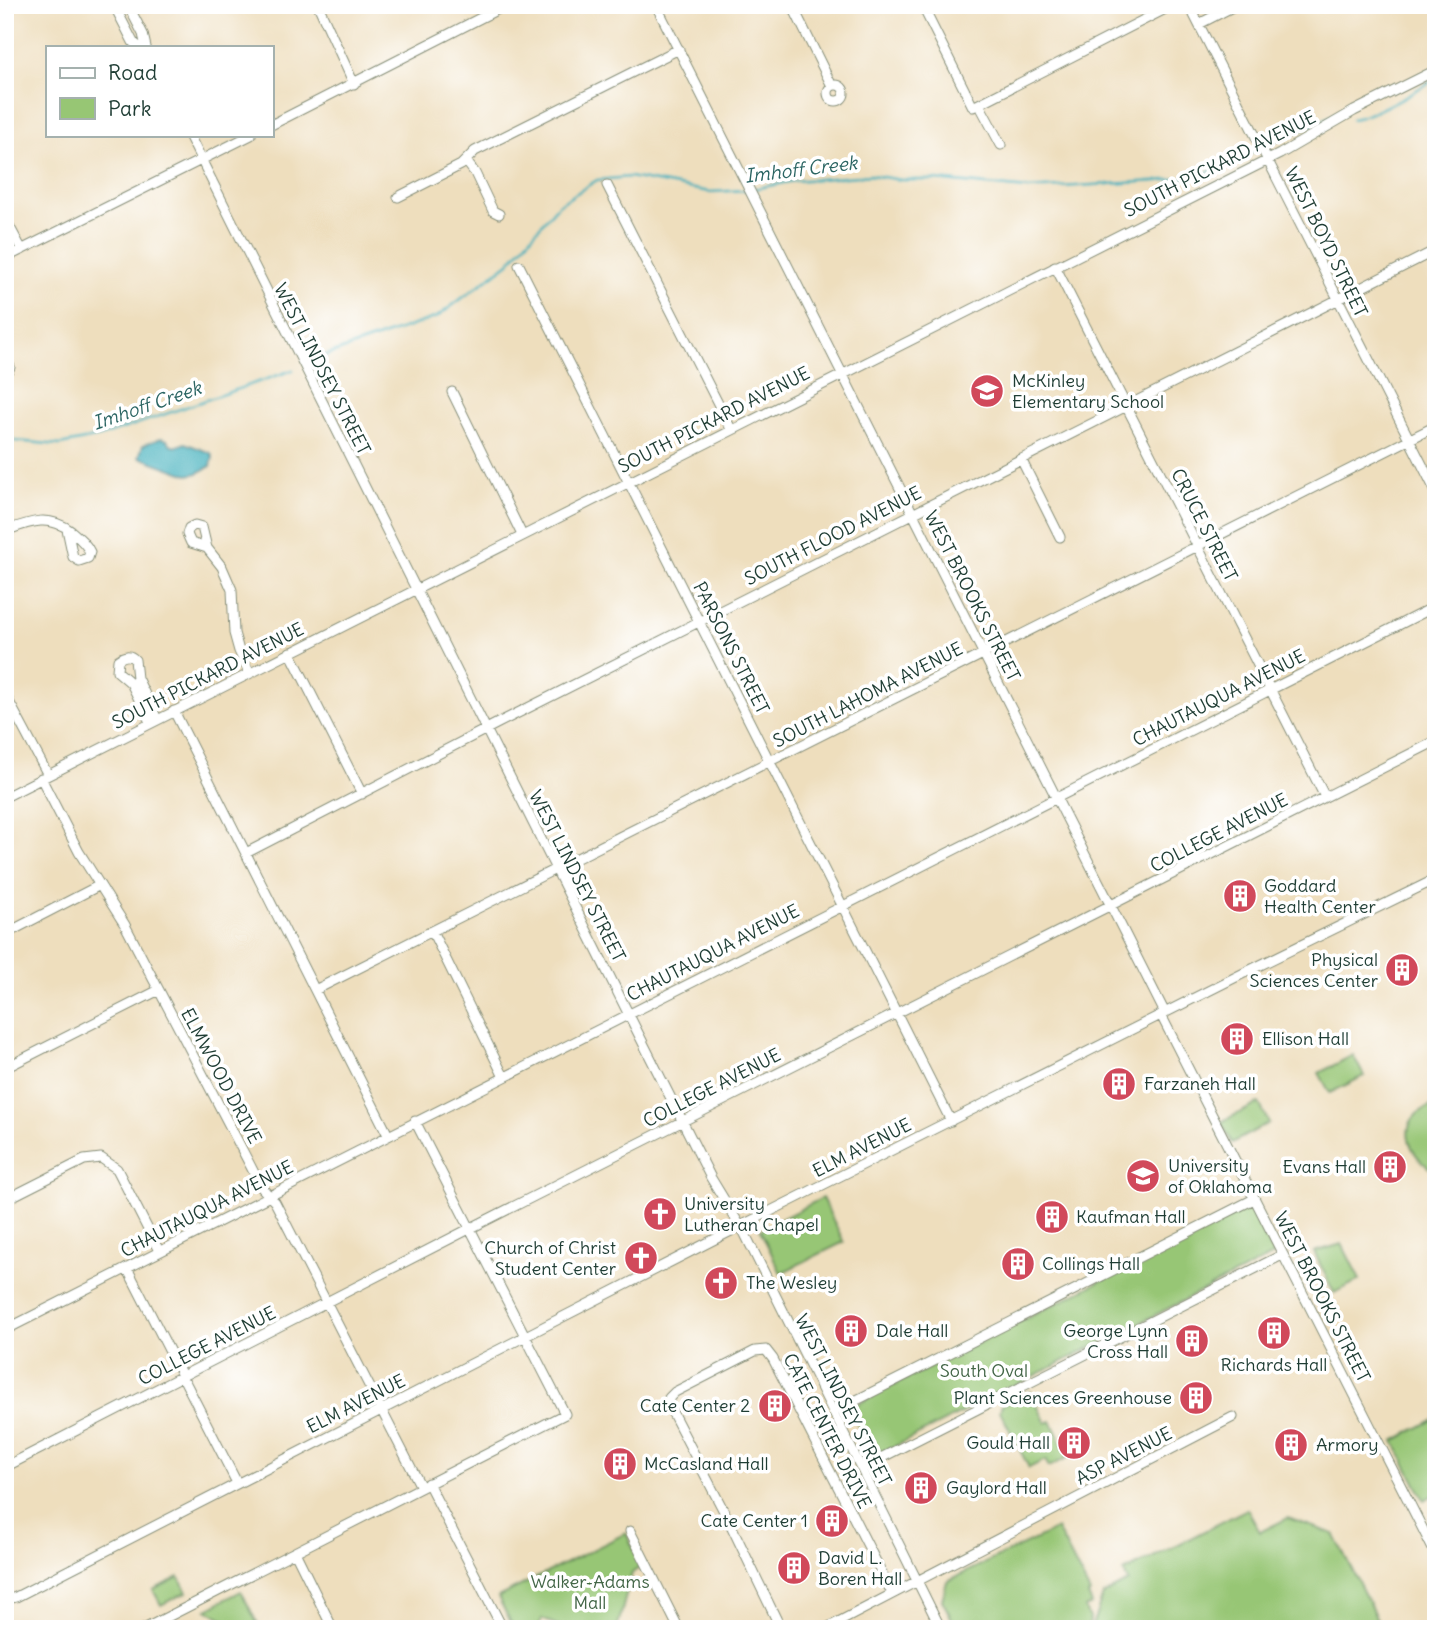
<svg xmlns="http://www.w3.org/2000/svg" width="1441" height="1634" font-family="Delius,sans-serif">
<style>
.green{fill:#97c674;stroke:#5b8254;stroke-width:2}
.water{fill:#40afbb;stroke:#307678;stroke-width:2}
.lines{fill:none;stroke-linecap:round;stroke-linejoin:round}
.stream{stroke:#40afbb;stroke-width:2.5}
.minor-casing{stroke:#868e78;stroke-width:11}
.minor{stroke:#fff;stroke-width:9}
.labels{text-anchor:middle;stroke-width:7;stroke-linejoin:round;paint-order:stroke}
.street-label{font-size:18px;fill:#1f3d34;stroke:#fff}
.poi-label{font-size:18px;fill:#1f3d34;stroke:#fff;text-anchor:start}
.park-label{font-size:18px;fill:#436647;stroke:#fff}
.water-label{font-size:19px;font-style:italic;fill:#2b6563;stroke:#fff}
</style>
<rect width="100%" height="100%" fill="#fff"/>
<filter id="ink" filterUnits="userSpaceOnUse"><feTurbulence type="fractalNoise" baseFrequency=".0143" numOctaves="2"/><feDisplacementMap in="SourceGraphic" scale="14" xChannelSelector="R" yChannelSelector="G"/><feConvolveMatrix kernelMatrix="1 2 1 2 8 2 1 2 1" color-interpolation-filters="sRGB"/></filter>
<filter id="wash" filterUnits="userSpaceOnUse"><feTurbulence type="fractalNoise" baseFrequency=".00686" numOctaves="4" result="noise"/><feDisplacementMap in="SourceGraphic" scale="28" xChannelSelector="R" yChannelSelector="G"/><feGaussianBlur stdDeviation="1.57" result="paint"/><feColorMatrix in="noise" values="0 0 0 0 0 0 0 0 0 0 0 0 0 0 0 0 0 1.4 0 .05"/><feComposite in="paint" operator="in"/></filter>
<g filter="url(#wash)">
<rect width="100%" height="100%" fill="#eedebd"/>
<path class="green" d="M1353 1055 1364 1076 1330 1093 1319 1073Z
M1259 1103 1269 1123 1232 1143 1221 1122Z
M1436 1104V1172C1417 1162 1397 1135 1416 1115 1421 1110 1429 1107 1436 1104Z
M822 1198 844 1242 781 1273 760 1230Z
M1249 1206 1274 1255 874 1457 849 1408Z
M1342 1244 1360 1280 1334 1293 1314 1252Z
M1030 1391 1046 1423 1051 1421 1069 1457 1049 1467 1045 1460 1029 1468 1000 1411 1002 1405Z
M1436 1418V1494L1424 1500 1394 1441Z
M1247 1509 1260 1532 1288 1518 1334 1534 1382 1629H1091L1103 1595 1128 1582 1124 1572Z
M1057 1529 1090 1593 1088 1595 1092 1604 1085 1608 1090 1621 1087 1629H957L942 1600 947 1581Z
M626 1533 642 1566 632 1573 617 1629H567L542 1619 538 1629H514L498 1597Z
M179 1577 187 1592 161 1605 153 1590Z
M241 1591 260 1629H230L226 1621 207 1609Z"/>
<path class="water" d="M161 438 168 440 171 445 175 447 185 443 211 453 213 457 211 466 198 473 188 475 139 457 143 445Z"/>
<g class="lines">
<path class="stream" d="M1351 119C1372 117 1416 90 1436 79
M753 189 793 181 871 175 901 180H935L1028 189 1157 181 1199 176 1339 113
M313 360 437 317 509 263 558 205 597 180 629 177 710 192 747 190
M5 440 60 445 99 437 293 370"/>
</g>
</g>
<g filter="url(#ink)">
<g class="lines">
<g class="minor-casing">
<path id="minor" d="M114 5 133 42 139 47
M128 5 143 34 146 47
M318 5 354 84
M656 5 1165 1013
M792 5 832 86
M922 5 973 107 1173 5
M1189 5 1436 492
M1199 24 1236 5
M828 93a8 8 0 1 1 16 0a8 8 0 1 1-16 0Z
M979 104 1001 145
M271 125 506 5
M189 135 628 1013 711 1178 745 1234 941 1629
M466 161 475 173 493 211 499 214
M607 185 731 429
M398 197 461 165 475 151 679 49
M5 218 22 250
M5 258 251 135
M519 265 951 1121
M1055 266 1325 797
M5 357 10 367 5 375
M452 392 522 535
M1021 459 1060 537
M5 531C30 522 48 514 71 531 79 538 86 543 90 552L88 558 79 561 73 557 67 529
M207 548 191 543 187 534 189 528 195 525 202 527 207 548 222 567 232 590 234 633 239 651 249 672
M290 652 362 794
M5 694 48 775
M174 711 388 1135
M150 722 131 683 117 671 118 660C124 655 130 654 135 660L137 678 157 719
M41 778 79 852 125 925 262 1188 275 1202 421 1487
M5 797 1280 154 1354 111 1436 70
M246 853 500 722 1436 250
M432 931 504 1077
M5 934 100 885
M315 990 1436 426
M1161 1015 1436 1555
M5 1068 159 990
M5 1200 84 1160 101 1158 117 1169 159 1251
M127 1268 237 1483
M5 1330 1436 606
M839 1409 1254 1199
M867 1465 1282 1255
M5 1467 471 1228 1436 741
M428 1483 503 1629
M630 1531 679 1629
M295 1552 333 1629
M5 1600 16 1597 717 1238 1242 974 1436 879
M144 1629 565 1414 415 1121
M781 1629 729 1521 669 1406V1398L675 1392 755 1351 766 1350 773 1359 892 1593
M825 1629 1233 1417"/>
</g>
<use href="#minor" class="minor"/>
</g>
</g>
<defs>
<g id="school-disc" transform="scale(1.75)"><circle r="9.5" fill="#d1495b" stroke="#fff"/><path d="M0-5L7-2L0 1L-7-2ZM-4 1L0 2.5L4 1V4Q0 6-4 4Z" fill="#fff"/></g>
<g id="building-disc" transform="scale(1.75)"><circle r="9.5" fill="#d1495b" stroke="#fff"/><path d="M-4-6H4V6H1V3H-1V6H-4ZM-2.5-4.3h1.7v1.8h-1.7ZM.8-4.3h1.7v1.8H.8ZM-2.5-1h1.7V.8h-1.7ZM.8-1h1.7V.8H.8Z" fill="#fff"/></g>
<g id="university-disc" transform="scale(1.75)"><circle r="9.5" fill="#d1495b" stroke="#fff"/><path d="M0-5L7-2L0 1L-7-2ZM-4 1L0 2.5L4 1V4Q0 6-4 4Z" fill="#fff"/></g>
<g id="church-disc" transform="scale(1.75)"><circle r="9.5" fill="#d1495b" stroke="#fff"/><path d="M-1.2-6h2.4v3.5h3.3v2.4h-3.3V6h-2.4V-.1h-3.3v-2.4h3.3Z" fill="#fff"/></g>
</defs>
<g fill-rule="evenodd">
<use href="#school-disc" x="987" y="391"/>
<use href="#building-disc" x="1240" y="896"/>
<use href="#building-disc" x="1402" y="970"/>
<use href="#building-disc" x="1237" y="1039"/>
<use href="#building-disc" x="1119" y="1084"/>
<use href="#building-disc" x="1390" y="1167"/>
<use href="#university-disc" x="1143" y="1176"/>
<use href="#church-disc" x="660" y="1214"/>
<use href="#building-disc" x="1052" y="1217"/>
<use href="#church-disc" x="641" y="1258"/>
<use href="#building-disc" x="1018" y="1264"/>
<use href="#church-disc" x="721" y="1283"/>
<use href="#building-disc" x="851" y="1331"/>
<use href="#building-disc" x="1274" y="1333"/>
<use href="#building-disc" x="1192" y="1341"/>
<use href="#building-disc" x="1196" y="1398"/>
<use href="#building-disc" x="775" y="1406"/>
<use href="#building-disc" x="1074" y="1443"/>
<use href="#building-disc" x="1291" y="1445"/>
<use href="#building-disc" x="620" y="1464"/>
<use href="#building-disc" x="921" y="1488"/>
<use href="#building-disc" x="832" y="1521"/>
<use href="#building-disc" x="794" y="1568"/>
</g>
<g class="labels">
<g class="street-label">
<text transform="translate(1220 164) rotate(-27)" y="6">SOUTH PICKARD AVENUE</text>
<text transform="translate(1326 242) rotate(64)" y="6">WEST BOYD STREET</text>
<text transform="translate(322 369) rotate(63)" y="6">WEST LINDSEY STREET</text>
<text transform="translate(714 420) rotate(-27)" y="6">SOUTH PICKARD AVENUE</text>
<text transform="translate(1204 525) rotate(63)" y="6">CRUCE STREET</text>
<text transform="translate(833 536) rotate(-27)" y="6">SOUTH FLOOD AVENUE</text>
<text transform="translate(972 596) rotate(63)" y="6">WEST BROOKS STREET</text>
<text transform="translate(731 648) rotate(63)" y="6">PARSONS STREET</text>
<text transform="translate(208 676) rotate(-27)" y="6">SOUTH PICKARD AVENUE</text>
<text transform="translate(868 695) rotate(-27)" y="6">SOUTH LAHOMA AVENUE</text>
<text transform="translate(1219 698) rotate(-27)" y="6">CHAUTAUQUA AVENUE</text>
<text transform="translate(1219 833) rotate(-27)" y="6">COLLEGE AVENUE</text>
<text transform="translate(577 876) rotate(63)" y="6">WEST LINDSEY STREET</text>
<text transform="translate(713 953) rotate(-27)" y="6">CHAUTAUQUA AVENUE</text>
<text transform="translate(221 1076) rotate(62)" y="6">ELMWOOD DRIVE</text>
<text transform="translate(712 1088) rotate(-27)" y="6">COLLEGE AVENUE</text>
<text transform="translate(862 1148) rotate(-27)" y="6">ELM AVENUE</text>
<text transform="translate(207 1209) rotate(-27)" y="6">CHAUTAUQUA AVENUE</text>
<text transform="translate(1322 1297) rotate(63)" y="6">WEST BROOKS STREET</text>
<text transform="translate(207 1346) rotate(-27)" y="6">COLLEGE AVENUE</text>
<text transform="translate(843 1400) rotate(63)" y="6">WEST LINDSEY STREET</text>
<text transform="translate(356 1404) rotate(-27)" y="6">ELM AVENUE</text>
<text transform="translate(827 1431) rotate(63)" y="6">CATE CENTER DRIVE</text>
<text transform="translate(1124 1456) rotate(-27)" y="6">ASP AVENUE</text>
</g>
<g class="poi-label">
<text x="1012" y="387">McKinley<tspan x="1012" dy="21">Elementary School</tspan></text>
<text x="1264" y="892">Goddard<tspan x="1264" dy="21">Health Center</tspan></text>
<text x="1378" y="966" text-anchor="end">Physical<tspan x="1378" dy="21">Sciences Center</tspan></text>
<text x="1262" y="1045">Ellison Hall</text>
<text x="1144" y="1090">Farzaneh Hall</text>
<text x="1168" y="1172">University<tspan x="1168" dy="21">of Oklahoma</tspan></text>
<text x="1366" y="1173" text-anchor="end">Evans Hall</text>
<text x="684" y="1210">University<tspan x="684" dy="21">Lutheran Chapel</tspan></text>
<text x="1076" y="1223">Kaufman Hall</text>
<text x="616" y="1254" text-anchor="end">Church of Christ<tspan x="616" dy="21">Student Center</tspan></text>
<text x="1042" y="1270">Collings Hall</text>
<text x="746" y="1289">The Wesley</text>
<text x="876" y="1337">Dale Hall</text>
<text x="1168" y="1337" text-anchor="end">George Lynn<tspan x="1168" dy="21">Cross Hall</tspan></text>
<text x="1274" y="1371" text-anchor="middle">Richards Hall</text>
<text x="1172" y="1404" text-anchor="end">Plant Sciences Greenhouse</text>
<text x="750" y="1412" text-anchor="end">Cate Center 2</text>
<text x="1050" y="1449" text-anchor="end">Gould Hall</text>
<text x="1316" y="1451">Armory</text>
<text x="644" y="1470">McCasland Hall</text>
<text x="946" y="1494">Gaylord Hall</text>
<text x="808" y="1527" text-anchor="end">Cate Center 1</text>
<text x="818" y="1564">David L.<tspan x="818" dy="21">Boren Hall</tspan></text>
</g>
<g class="park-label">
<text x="984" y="1377">South Oval</text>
<text x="590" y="1588">Walker-Adams<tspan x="590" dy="21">Mall</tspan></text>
</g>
<g class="water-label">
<text transform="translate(801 169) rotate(-7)" y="7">Imhoff Creek</text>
<text transform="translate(147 405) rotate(-19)" y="7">Imhoff Creek</text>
</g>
</g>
<rect width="1441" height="1634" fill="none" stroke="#fff" stroke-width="28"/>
<rect x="46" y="46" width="228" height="91" fill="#ffffff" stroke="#a5b1ae" stroke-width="2"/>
<rect x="60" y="68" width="35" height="10" fill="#ffffff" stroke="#a5b1ae" stroke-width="2"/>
<text x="108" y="80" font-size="21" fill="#1f3d34">Road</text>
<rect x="60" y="98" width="35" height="21" fill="#97c674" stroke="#a5b1ae" stroke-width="2"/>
<text x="108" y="116" font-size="21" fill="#1f3d34">Park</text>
</svg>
